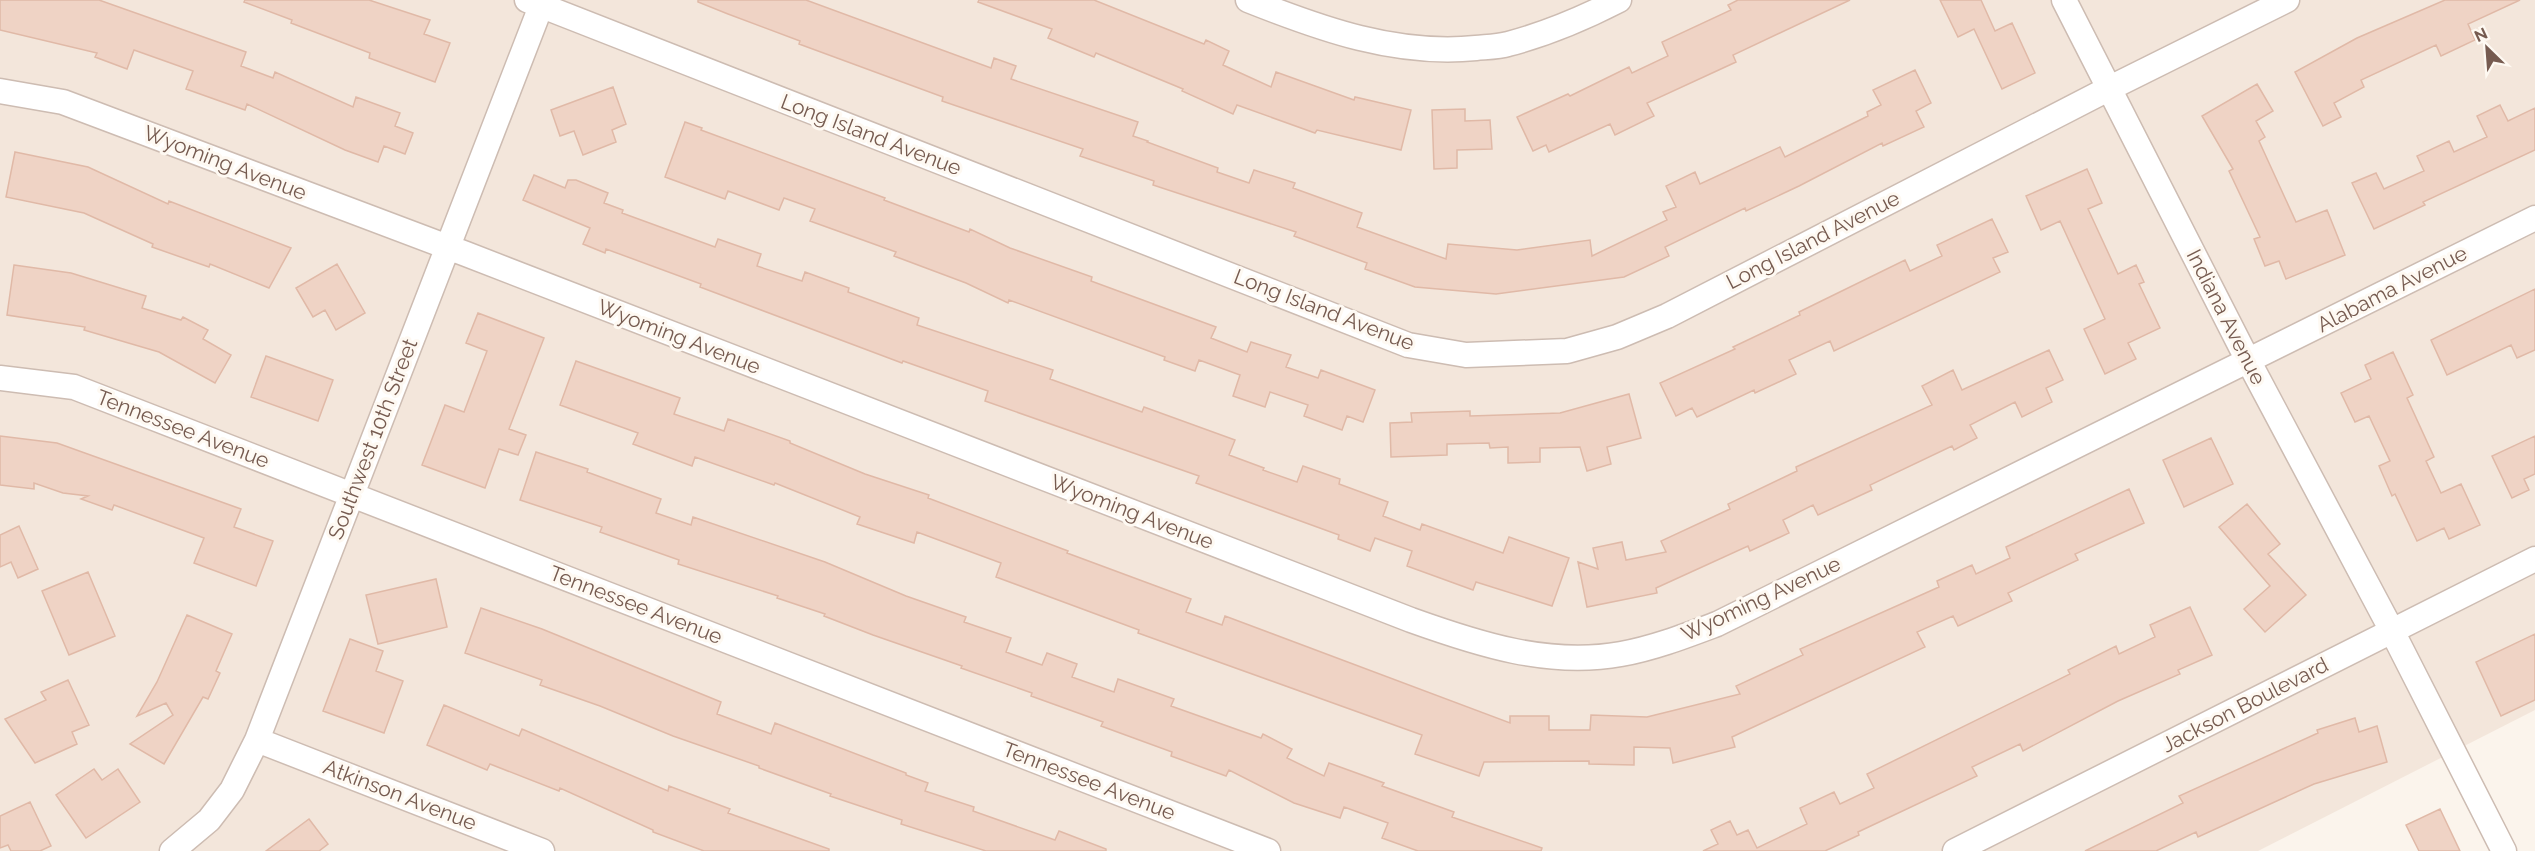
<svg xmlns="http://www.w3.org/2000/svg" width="2535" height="851" font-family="Raleway,sans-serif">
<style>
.residential{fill:#f3e6db}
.building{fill:#efd3c5;stroke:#e0b9a7;stroke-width:1.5}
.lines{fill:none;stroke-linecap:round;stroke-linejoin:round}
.street-casing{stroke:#cdbcb2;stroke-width:27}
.street{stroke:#fff;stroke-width:24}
.labels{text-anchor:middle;stroke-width:6;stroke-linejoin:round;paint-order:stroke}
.street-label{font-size:21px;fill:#765b50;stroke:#fef9f2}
</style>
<rect width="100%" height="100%" fill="#fbf4ec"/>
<path class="residential" d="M0 0H2535V710L2258 851H0Z"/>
<path class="building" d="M0 0H99L246 52 241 66 273 78 275 72 353 107 356 97 400 113 395 126 413 133 405 154 384 146 378 162 345 150 247 104 245 110 186 89 193 71 134 50 127 69 95 57 97 53 0 30Z
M245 0H369L430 20 424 34 450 43 435 82 369 58 370 53 291 23 292 20 244 2Z
M698 0H806L991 68 994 58 1016 66 1011 79 1138 122 1133 136 1148 141 1147 142 1218 168 1217 172 1249 183 1254 170 1295 183 1293 188 1362 213 1357 227 1446 259 1448 244 1517 250 1590 240 1592 256 1667 220 1663 212 1676 207 1666 186 1695 172 1700 184 1780 147 1785 157 1868 116 1867 112 1881 105 1873 90 1915 70 1931 103 1916 111 1924 127 1883 146 1882 143 1799 186 1746 211 1745 208 1665 247 1669 256 1624 277 1496 294 1415 287 1365 269 1367 263 1294 236 1296 232 1153 185 1154 181 1080 156 1083 149 942 101 943 97 799 44 800 41 728 14 698 2Z
M979 0H1094L1204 44 1206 40 1229 51 1223 65 1271 87 1276 72 1354 100 1355 97 1411 110 1401 150 1317 130 1315 133 1237 105 1233 114 1182 91 1183 89 1096 53 1094 57 1048 38 1052 29 978 2Z
M1738 0H1850L1733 55 1736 62 1647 103 1654 116 1615 135 1610 124 1549 152 1546 145 1533 151 1517 117 1568 94 1570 96 1629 67 1632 73 1668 56 1662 42 1731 10 1728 5Z
M1940 0H1981L1995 31 2012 23 2035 73 2002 89 1974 29 1958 37Z
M2445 0H2520L2468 24 2475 40 2441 56 2436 45 2361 80 2364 87 2334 103 2341 117 2323 126 2295 72 2357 38Z
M2257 84 2273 111 2256 121 2265 137 2259 141 2296 222 2327 210 2345 255 2286 279 2279 261 2265 266 2254 239 2260 237 2229 171 2233 169 2202 116Z
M613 87 626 124 612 130 616 142 583 155 574 131 560 136 551 110Z
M2500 105 2508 121 2535 108V150L2423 202 2425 205 2374 229 2352 183 2376 173 2384 189 2424 171 2417 156 2449 141 2454 152 2487 137 2477 116Z
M1465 109V121L1490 120 1492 149 1457 150V168L1434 169 1432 110Z
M685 122 702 128 701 130 885 198 884 200 969 232 970 229 1010 248 1092 277 1091 281 1216 327 1211 338 1247 352 1251 342 1291 355 1286 367 1318 378 1321 370 1375 390 1363 422 1347 416 1342 430 1304 416 1308 405 1270 392 1265 407 1233 396 1240 375 1199 360 1195 371 1164 360 1165 357 1009 300 1008 303 966 283 894 256 896 252 810 221 815 209 784 198 779 210 728 191 725 199 665 177Z
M15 152 88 167 168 204 169 201 291 248 269 288 210 264 209 267 152 247 153 244 84 213 6 197Z
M2087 169 2102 203 2088 209 2118 274 2136 265 2144 282 2139 284 2160 328 2128 343 2136 359 2105 374 2084 329 2105 319 2060 221 2041 230 2026 196Z
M534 175 565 188 568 180H576L608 193 604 203 623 210 622 213 715 247 718 239 761 254 757 266 802 281 805 272 849 288 848 292 919 318 917 325 1053 370 1050 379 1142 412 1144 407 1235 440 1229 455 1264 468 1263 470 1297 482 1303 466 1340 479 1339 484 1388 502 1383 516 1420 530 1422 524 1503 553 1509 537 1569 558 1552 606 1476 582 1473 590 1407 566 1412 551 1375 538 1370 551 1338 539 1339 535 1196 483 1199 476 985 401 988 391 903 361 902 363 700 287 701 284 606 249 605 253 583 244 590 228 523 200Z
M1992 219 2008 252 1993 258 2000 272 1834 351 1830 341 1789 360 1796 374 1755 393 1754 390 1697 417 1692 408 1676 416 1660 383 1735 349 1733 347 1800 315 1799 312 1905 260 1910 271 1942 256 1937 245Z
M337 264 365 313 336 330 325 310 313 317 296 288Z
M14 265 71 273 146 296 142 308 181 320 183 317 208 330 203 339 231 355 215 383 159 352 84 330 85 327 7 315Z
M2535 289V350L2517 358 2511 345 2447 375 2431 340Z
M478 313 544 338 509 429 526 435 518 455 499 449 485 488 422 465 445 405 464 412 487 351 466 343Z
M2049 350 2063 380 2046 388 2052 402 2022 417 2015 402 1970 425 1977 438 1954 450 1952 446 1870 485 1872 490 1818 515 1813 505 1783 520 1789 533 1750 551 1748 546 1656 588 1657 593 1587 607 1578 562 1598 569 1593 548 1622 542 1626 560 1666 552 1661 541 1730 509 1728 504 1797 471 1796 467 1932 405 1922 386 1953 370 1962 390Z
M2393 352 2413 395 2407 398 2434 457 2426 461 2441 493 2461 484 2480 525 2449 539 2444 528 2417 541 2395 494 2392 496 2379 466 2390 461 2369 416 2355 422 2341 393 2371 379 2365 365Z
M266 356 333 380 318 421 251 397Z
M576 361 680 398 674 414 724 431 728 419 790 441V443L865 474 929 495 928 498 1068 551 1067 553 1191 599 1186 612 1222 625 1225 616 1510 723V716H1549V730H1590L1591 715 1647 717 1740 694 1736 686 1803 655 1800 649 1939 587 1937 581 1972 565 1976 574 2010 558 2006 547 2129 489 2144 523 2075 554 2078 560 2008 593 2012 601 1958 626 1953 616 1917 632 1925 647 1732 737 1735 747 1673 763 1670 748 1634 747V765L1589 764V761L1484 762 1479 776 1415 754 1422 735 1138 633 1139 630 996 577 1001 563 917 532 914 543 857 524 860 517 775 483 774 485 695 457 692 466 633 444 638 433 560 405Z
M1629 394 1641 438 1607 447 1611 464 1587 471 1580 447 1540 448V462L1508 463V447L1490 448 1489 443 1447 444V455L1391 457 1390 423 1412 422 1411 413 1470 411V416L1560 413Z
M0 436 57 443 241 509 234 527 273 541 256 586 194 563 204 538 114 505 112 510 81 499 88 496 63 493 34 483V489L0 485Z
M2535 436V474L2524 479 2529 490 2512 498 2492 456Z
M2211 438 2233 484 2184 507 2163 460Z
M536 452 588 469 587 472 661 499 656 513 691 525 693 517 825 562 906 596 966 617 964 622 1011 638 1006 652 1042 665 1047 653 1077 664 1072 677 1114 692 1118 679 1174 699 1171 706 1261 738 1263 734 1292 749 1287 758 1324 776 1329 763 1384 783 1382 786 1454 812 1452 817 1542 848 1541 851H1418L1382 838 1388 823 1344 807 1340 818 1294 803 1229 770 1226 776 1171 756 1172 752 1101 726 1103 722 1031 696 1032 693 961 668 962 666 873 635 824 616 825 614 777 598 778 596 678 564 679 560 600 532 602 527 520 500Z
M2247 504 2280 544 2268 554 2306 595 2265 632 2244 609 2270 586 2219 527Z
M19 526 38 569 18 578 11 562 0 567V535Z
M88 572 115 636 69 655 42 591Z
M436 579 447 627 378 644 366 595Z
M2190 607 2212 655 2178 670 2180 674 2118 701 2023 751 2020 744 1972 767 1977 776 1858 832 1859 835 1825 851H1703L1718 844 1711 830 1730 821 1737 835 1748 830 1757 848 1807 824 1800 808 1834 792 1840 804 1874 788 1867 774 2070 674 2068 670 2116 646 2119 654 2155 637 2150 625Z
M481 608 542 629 721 702 717 714 771 734 775 723 906 773V775L928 783 925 791 974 807 973 811 1055 840 1059 831 1106 849V851H986L901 824 902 820 830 796 831 794 759 768V766L673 736 600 706 540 685 542 680 465 653Z
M187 615 232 634 216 671 220 673 208 699 203 697 164 764 130 744 173 715 166 703 137 716 157 682Z
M2535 634V700L2501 716 2476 662Z
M350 639 383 651 376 671 403 681 384 733 323 711Z
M68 680 89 725 72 732 77 744 35 763 5 719 46 700 41 692Z
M444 705 519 736 522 729 668 791 669 786 730 809 728 813 829 849V851H704L653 832V830L560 788 559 791 490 764 487 770 427 745Z
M2355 718 2359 732 2377 726 2387 762 2314 784 2198 837 2196 832 2156 851H2085L2183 803 2179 796 2318 733 2317 730Z
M94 769 102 780 118 769 140 802 86 838 56 795Z
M30 802 51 846 40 851H11L8 845 0 848V816Z
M2440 809 2460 851H2419L2406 825Z
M309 819 328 844 319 851H266Z"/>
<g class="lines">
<g class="street-casing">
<path id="street" d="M527 0 1408 345 1466 355 1567 351 1617 337 1667 316 2110 88 2287 0
M1248 0C1321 29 1396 56 1476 48 1486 47 1498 47 1508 44 1546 34 1584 18 1619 0
M2064 0 2241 347 2392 631 2504 851
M0 91 63 102 466 254 1411 620C1478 644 1548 667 1621 654 1654 648 1685 636 1717 624L2535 218
M0 378 74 387 1268 851
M257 740 542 851
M172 851 209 820 232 790 257 740 541 6
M1955 851 2535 559"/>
</g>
<use href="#street" class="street"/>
</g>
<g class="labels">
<g class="street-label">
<text transform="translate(871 135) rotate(21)" y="7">Long Island Avenue</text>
<text transform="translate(225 163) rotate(21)" y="7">Wyoming Avenue</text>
<text transform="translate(1813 240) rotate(-27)" y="7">Long Island Avenue</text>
<text transform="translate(2392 289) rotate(-27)" y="7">Alabama Avenue</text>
<text transform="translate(1324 310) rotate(21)" y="7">Long Island Avenue</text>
<text transform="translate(2226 317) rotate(63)" y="7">Indiana Avenue</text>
<text transform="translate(679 337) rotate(21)" y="7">Wyoming Avenue</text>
<text transform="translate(183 429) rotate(21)" y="7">Tennessee Avenue</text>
<text transform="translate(373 439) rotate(-69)" y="7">Southwest 10th Street</text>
<text transform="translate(1132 512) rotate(21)" y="7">Wyoming Avenue</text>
<text transform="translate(1761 599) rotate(-25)" y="7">Wyoming Avenue</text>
<text transform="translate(636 605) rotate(21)" y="7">Tennessee Avenue</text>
<text transform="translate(2245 705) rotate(-27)" y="7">Jackson Boulevard</text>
<text transform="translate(1089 781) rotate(21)" y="7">Tennessee Avenue</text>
<text transform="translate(400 795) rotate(21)" y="7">Atkinson Avenue</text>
</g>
</g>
<g transform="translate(2487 48) rotate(335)" stroke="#fef9f2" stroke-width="4.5" paint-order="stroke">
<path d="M0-4.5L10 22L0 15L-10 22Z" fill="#765b50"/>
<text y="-9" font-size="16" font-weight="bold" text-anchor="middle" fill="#765b50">N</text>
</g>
</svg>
